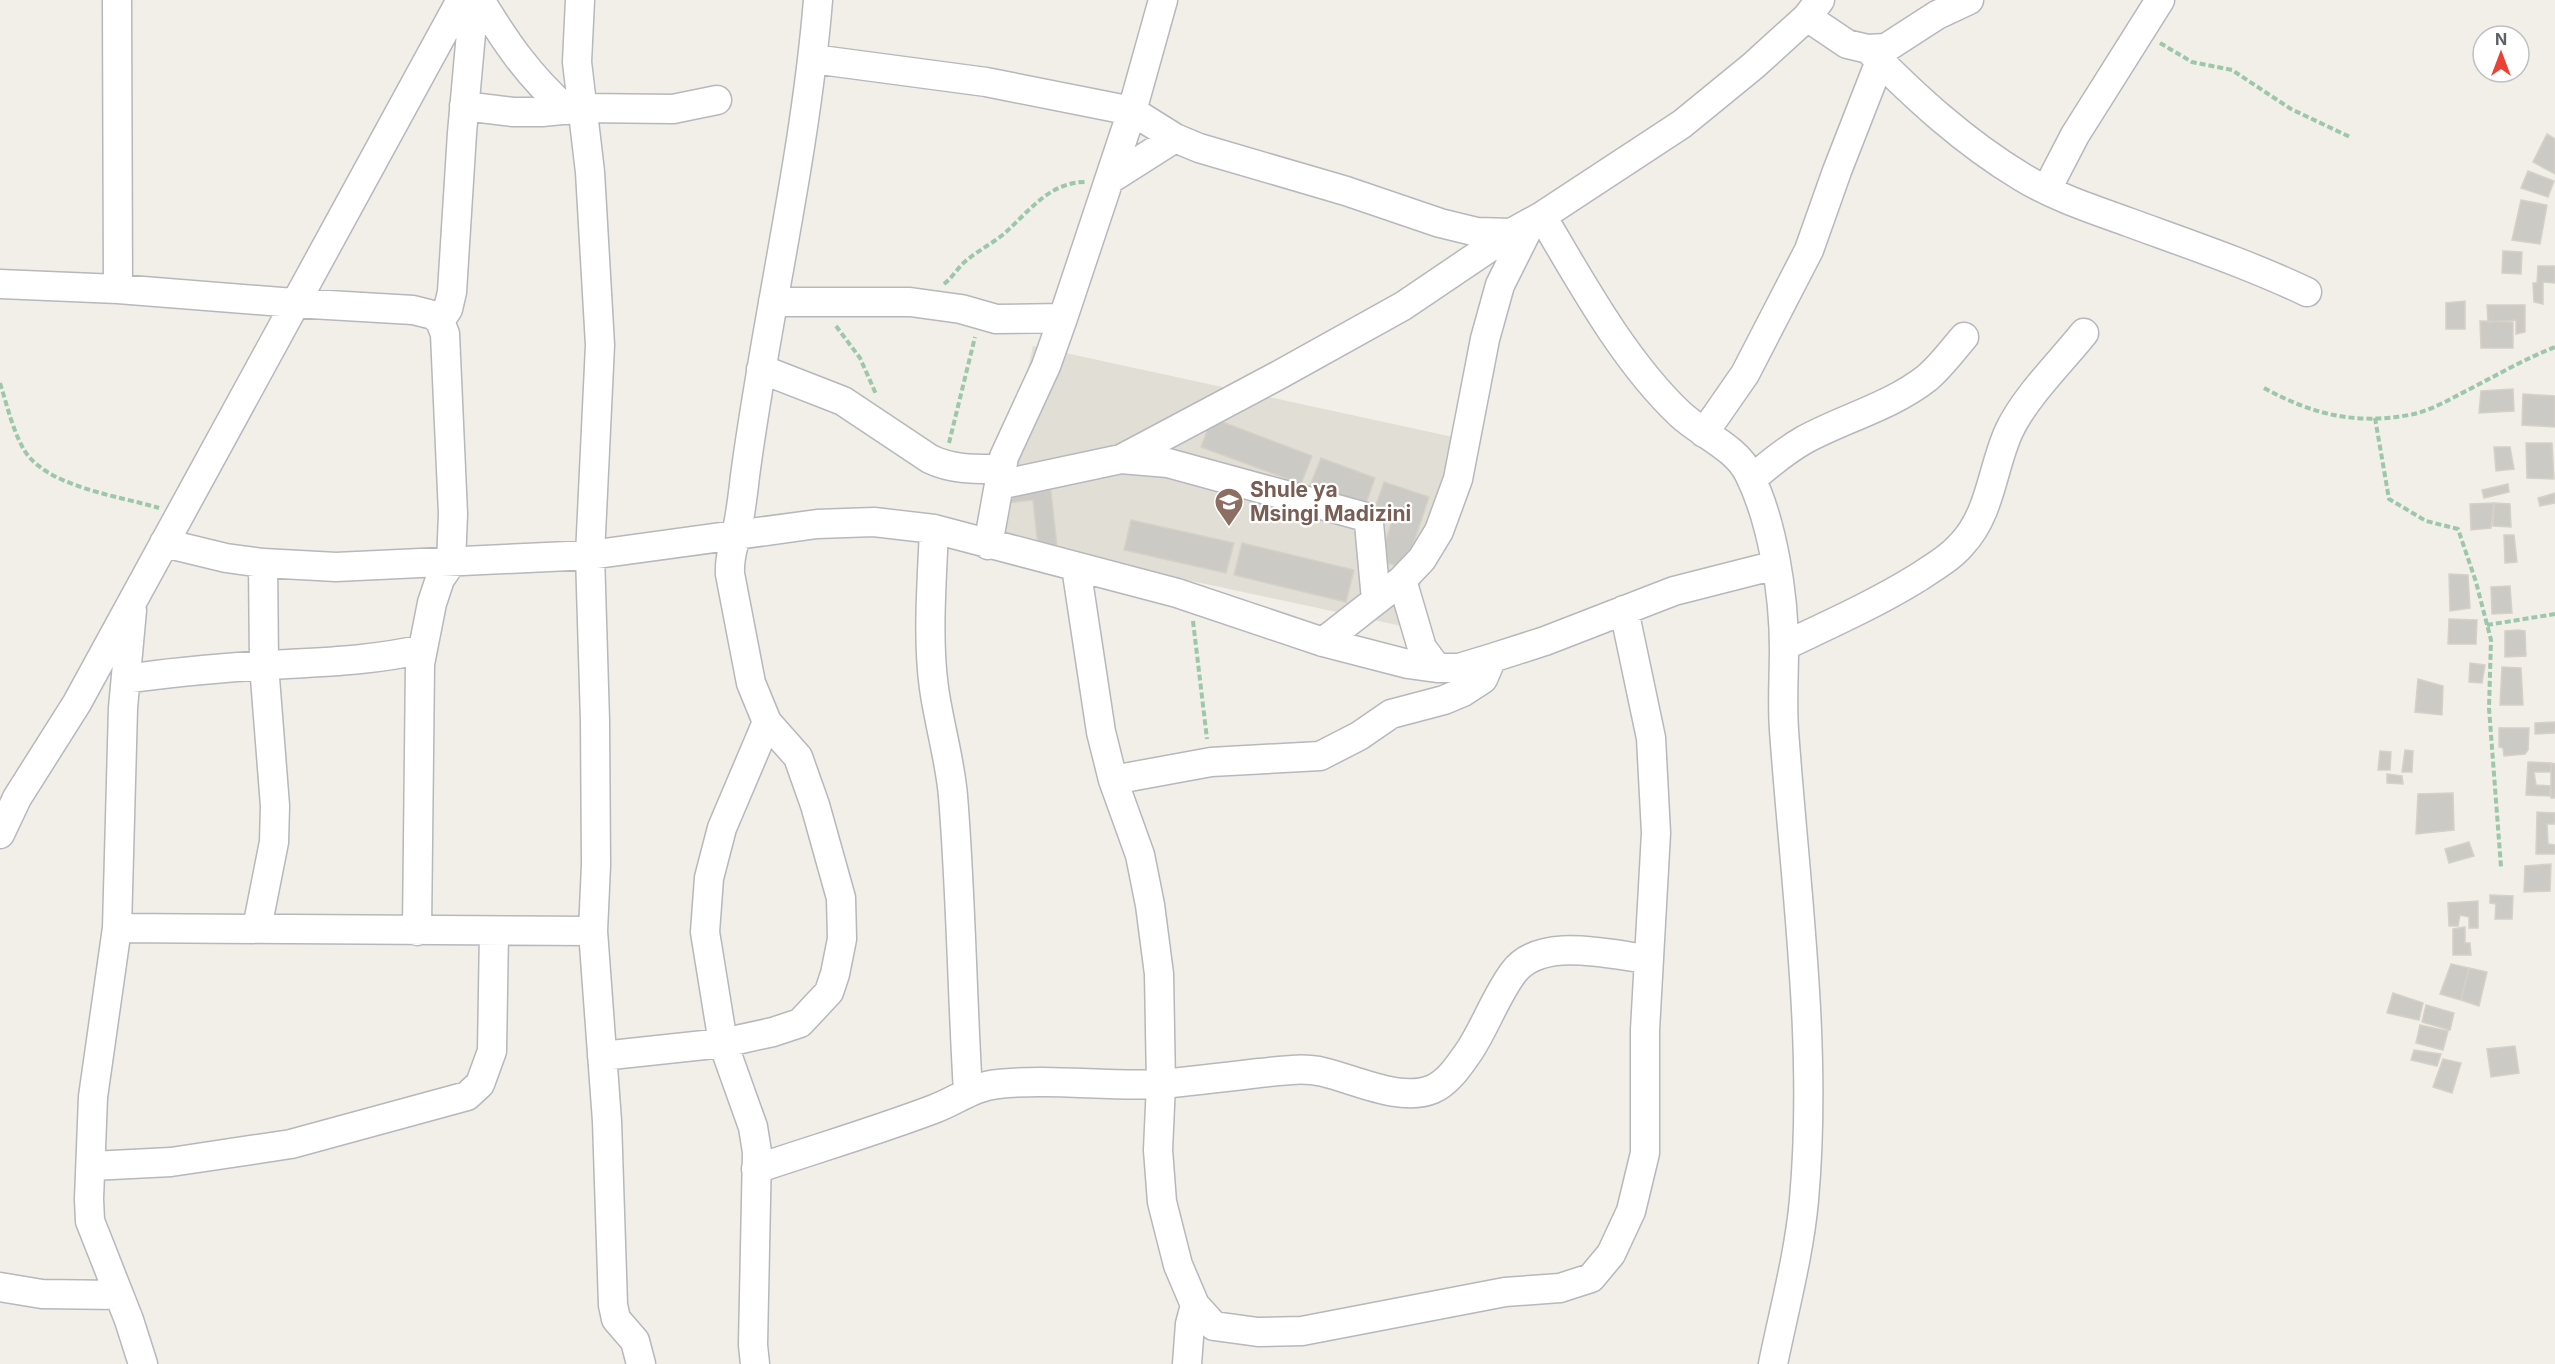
<svg xmlns="http://www.w3.org/2000/svg" width="2555" height="1364" font-family="Inter,sans-serif">
<style>
.education{fill:#e1ded6}
.building{fill:#cccac5;stroke:#d6d1c6;stroke-width:1.5}
.lines{fill:none;stroke-linecap:round;stroke-linejoin:round}
.minor-casing{stroke:#b5b8bc;stroke-width:31}
.path{stroke:#9cc7a9;stroke-width:4;stroke-dasharray:6 3;stroke-linecap:butt}
.minor{stroke:#fff;stroke-width:28}
.labels{text-anchor:middle;stroke-width:4.5;stroke-linejoin:round;paint-order:stroke}
.education-label{font-size:21px;font-weight:bold;fill:#785e54;stroke:#fff;text-anchor:start}
</style>
<rect width="100%" height="100%" fill="#f1efe8"/>
<path class="education" d="M1033 346 1453 437 1411 628 991 538Z"/>
<path class="building" d="M2547 134 2555 139V174L2533 162Z
M2528 171 2554 181 2548 197 2521 188Z
M2521 200 2547 205 2540 244 2512 240Z
M2503 251 2522 252 2521 274 2502 273Z
M2538 266H2555V283L2543 282V304L2534 302 2533 283H2537Z
M2465 301V329H2446V303Z
M2487 305H2525V332L2516 334V320L2488 322Z
M2480 321 2513 322V348H2481Z
M2513 389 2514 411 2479 413 2481 391Z
M2523 394 2555 396V427L2522 425Z
M1212 418 1312 456 1301 484 1201 447Z
M2526 443H2552L2554 479 2527 478Z
M2494 447H2510L2514 469 2496 471Z
M1321 458 1375 478 1364 509 1309 488Z
M1384 482 1429 497 1405 569 1379 560 1394 515 1375 508Z
M1050 483 1057 546 1038 547 1033 500 1006 503 1004 488Z
M2508 484 2509 492 2484 498 2482 490Z
M2555 493V503L2540 506 2538 498Z
M2494 503 2510 504 2511 527 2493 526Z
M2494 503 2491 528 2471 530 2470 504Z
M1131 520 1234 543 1226 573 1124 550Z
M2504 535H2514L2517 562 2505 563Z
M1242 543 1354 570 1346 602 1234 575Z
M2449 574 2468 575 2470 608 2450 611Z
M2510 586 2512 613 2492 614 2491 587Z
M2449 619 2477 620 2476 644H2448Z
M2518 630 2525 631 2526 656 2505 657V631Z
M2470 663 2485 665 2482 683 2469 682Z
M2502 667 2521 668 2523 705H2500Z
M2418 679 2443 686 2442 715 2415 712Z
M2555 722V733L2535 734V723Z
M2499 728H2529L2528 750 2525 754 2504 756 2503 748 2499 747Z
M2405 750 2413 751 2412 772H2402Z
M2380 751 2391 752 2390 770H2378Z
M2528 762 2551 763V772H2534L2536 785 2551 786 2550 796 2526 795Z
M2551 763 2555 764V798H2551Z
M2387 774 2402 776 2403 784 2387 783Z
M2453 793 2454 830 2416 834 2418 794Z
M2537 812 2555 813V824H2547L2548 844 2555 845V854H2536Z
M2469 842 2474 856 2449 863 2445 849Z
M2551 864 2550 891 2524 892 2525 866Z
M2490 895 2513 896 2512 919H2495L2496 904 2490 903Z
M2478 901V928H2469V917L2460 915 2458 926H2449L2448 903Z
M2465 927V943H2470L2471 955H2453V929Z
M2451 964 2469 968 2461 1000 2440 994Z
M2469 968 2487 972 2479 1006 2461 1000Z
M2393 993 2423 1003 2419 1020 2387 1013Z
M2426 1005 2454 1013 2450 1030 2422 1022Z
M2420 1025 2448 1031 2443 1050 2416 1043Z
M2515 1046 2519 1073 2491 1077 2487 1049Z
M2414 1050 2441 1054 2437 1066 2411 1060Z
M2443 1059 2461 1063 2452 1093 2433 1087Z"/>
<g class="lines">
<g class="minor-casing">
<path id="minor" d="M117 0 118 289
M480 0C507 44 528 75 567 110
M580 0 577 62 590 172 600 345 590 555 595 721 596 865 593 931 607 1121 613 1305 616 1319 635 1341 641 1364
M1807 17 1847 44 1868 49 1886 48 1937 15 1969 0
M1868 49C1915 97 1964 142 2022 177 2055 197 2092 209 2128 222 2188 244 2248 264 2307 292
M813 59 986 82 1132 111 1175 138 1199 148 1346 191 1440 223 1477 232 1511 233 1542 216 1682 124 1753 66 1807 17 1820 0
M464 106 513 112H542L582 108 673 109 717 100
M1109 180 1175 138
M2047 189 2075 135 2160 0
M1542 216C1581 282 1624 361 1680 414 1701 434 1736 447 1749 474 1773 522 1784 596 1784 649 1784 676 1782 703 1784 730 1795 885 1818 1044 1804 1200 1799 1255 1784 1310 1773 1364
M0 284 118 289 294 303 413 310 433 315 440 321 445 334 453 514 451 563 440 579 432 603 420 664 417 931
M773 302H910L961 309 996 319 1063 318
M440 321 448 309 452 292 462 133 474 0
M761 369 843 401 930 459C953 470 976 469 1000 469
M1704 433 1745 374 1809 250 1837 171 1880 61
M1121 459 1277 376 1403 306 1511 233
M1752 479C1768 465 1785 451 1804 440 1844 418 1890 407 1927 378 1941 366 1952 351 1964 337
M999 485 1121 459 1168 463 1362 516 1369 523 1376 600
M934 529C932 579 927 639 934 688 939 724 950 760 953 796 961 894 962 993 968 1092
M164 543 226 558 263 563 336 567 590 555 817 524 874 522 934 529 1177 593 1323 642 1408 664 1437 668H1459L1492 658 1545 641 1674 591 1776 565
M988 545 1004 457 1046 366 1063 318 1132 111 1163 0
M1076 567 1101 732 1113 780 1140 855 1150 905 1159 974 1161 1084 1158 1150 1162 1202 1178 1265 1195 1305 1214 1326 1258 1332 1302 1331 1505 1292 1560 1288 1591 1278 1611 1254 1631 1211 1645 1153V1030L1656 833 1651 738 1624 610
M1402 580 1422 648 1437 668
M132 610 123 708 117 928 93 1097 89 1199 90 1221 129 1320 143 1364
M1323 642 1402 580 1422 559 1439 531 1458 479 1485 339 1500 285 1531 223
M1784 646C1828 625 1873 605 1914 580 1931 569 1949 559 1962 544 1991 513 1992 468 2009 431 2025 397 2060 363 2084 333
M126 679C173 672 220 668 268 665 320 662 372 661 423 649
M1113 780 1211 762 1320 756 1359 736 1391 714 1444 700 1463 692 1483 679 1492 658
M0 834 17 798 77 703 461 0
M117 928 593 931
M257 928 274 842 275 806 264 665 263 563
M602 1056 723 1043 773 1032 800 1023 829 992 835 974 842 939 841 898 815 805 798 757 767 722 751 683 730 574C729 554 734 548 737 530 741 512 743 494 745 476 766 317 805 160 818 0
M92 1166 171 1162 291 1144 467 1096 480 1084 492 1051 494 931
M756 1169C815 1149 876 1131 934 1109 956 1101 974 1086 998 1084 1052 1078 1106 1087 1161 1084 1193 1081 1226 1077 1259 1073 1280 1071 1302 1067 1323 1072 1354 1079 1401 1103 1433 1089 1449 1082 1460 1064 1470 1050 1486 1025 1496 996 1513 973 1540 935 1610 955 1649 959
M0 1287 42 1294 119 1295
M755 1364 753 1345 757 1152 753 1127 723 1043 705 932 709 878 722 828 767 722
M1187 1364 1190 1324 1195 1305"/>
</g>
<path class="path" d="M2160 43 2192 62 2232 70 2291 109 2350 137
M944 284C953 277 958 267 967 260 979 250 993 243 1005 233 1029 211 1050 182 1085 182
M836 326 860 358 876 394
M0 383C7 405 12 428 23 448 44 487 120 496 159 508
M2264 388C2312 414 2354 425 2409 415 2427 412 2445 402 2460 394 2492 378 2522 360 2555 347
M2375 418 2389 499 2426 521 2458 529 2476 582 2491 640 2489 708 2501 867
M949 443 975 337
M1193 621 1207 739
M2487 625 2555 614"/>
<use href="#minor" class="minor"/>
</g>
<defs>
<g id="school-pin" transform="scale(1.5)"><path d="M0 17L-7.5 6A9.5 9.5 0 1 1 7.5 6Z" fill="#8d6e63" stroke="#fff"/><path d="M0-5L7-2L0 1L-7-2ZM-4 1L0 2.5L4 1V4Q0 6-4 4Z" fill="#fff"/></g>
</defs>
<g fill-rule="evenodd">
<use href="#school-pin" x="1229" y="502"/>
</g>
<g class="labels">
<g class="education-label">
<text x="1250" y="497">Shule ya<tspan x="1250" dy="24">Msingi Madizini</tspan></text>
</g>
</g>
<g transform="translate(2501 54)"><circle r="28" fill="#ffffff" stroke="#bfc1c3" stroke-width="1.5"/>
<path d="M0-4.5L10 22L0 15L-10 22Z" fill="#ea4335"/>
<text y="-9" font-size="16" font-weight="bold" text-anchor="middle" fill="#5f6368">N</text>
</g>
</svg>
